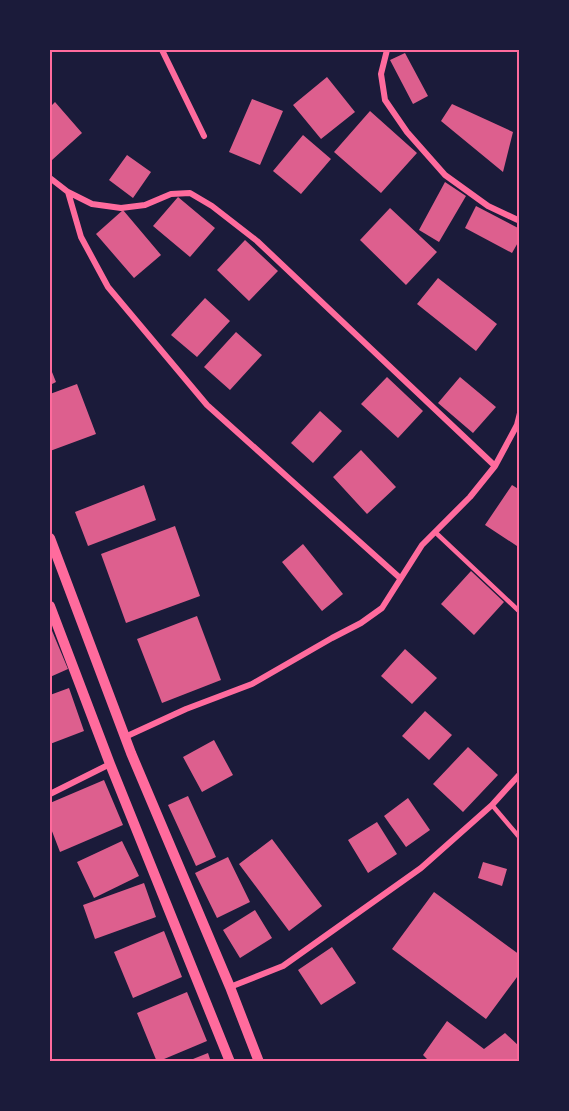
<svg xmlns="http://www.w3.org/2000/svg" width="569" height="1111" font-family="Bitter,serif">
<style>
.building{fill:#dd5f8e}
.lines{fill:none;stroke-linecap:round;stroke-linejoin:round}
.service{stroke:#ff6b9d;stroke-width:4.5}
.minor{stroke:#ff6b9d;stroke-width:6}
.tertiary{stroke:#ff6b9d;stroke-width:10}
.neatline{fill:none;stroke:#ff6b9d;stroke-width:2}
</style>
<rect width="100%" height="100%" fill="#1b1b3a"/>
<path class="building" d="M405 53 428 96 413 104 390 60Z
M327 77 355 112 321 139 293 105Z
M252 99 283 111 260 165 229 152Z
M55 102 82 133 52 160 50 157V107Z
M452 104 513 132 503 172 441 121Z
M370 111 417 153 381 193 334 152Z
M303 135 331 159 301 194 273 171Z
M127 155 151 172 133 198 109 180Z
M445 182 466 196 439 242 419 230Z
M178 197 215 228 190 257 153 226Z
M476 206 520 229V239L512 253 465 228Z
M390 208 437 252 406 285 360 240Z
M123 210 161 255 134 278 96 234Z
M245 240 278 271 249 301 217 270Z
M438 278 497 324 476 351 417 304Z
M205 298 230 321 197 357 171 335Z
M236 332 262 355 230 390 204 367Z
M50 367 56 382 50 385Z
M387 377 423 411 398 438 361 404Z
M460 377 496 407 473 433 438 403Z
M77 384 96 434 50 451V394Z
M320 411 342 431 313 463 291 443Z
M361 450 396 487 367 514 333 477Z
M144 485 156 520 88 546 75 512Z
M512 485 520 490V542L517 546 485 525Z
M175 526 200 596 126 623 101 554Z
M303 544 343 594 322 611 282 562Z
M471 571 504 602 474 635 441 604Z
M197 616 221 680 162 703 137 639Z
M50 626 68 669 50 677Z
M405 649 437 678 412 704 381 676Z
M69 688 84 731 50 744V695Z
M425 711 452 735 429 760 402 736Z
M214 740 233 775 202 792 183 757Z
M468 747 498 775 463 812 433 784Z
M104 780 123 825 60 852 50 826V803Z
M188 796 216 857 196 866 168 805Z
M408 798 430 830 406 847 384 816Z
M377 822 397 854 368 873 348 840Z
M272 839 322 906 289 931 239 864Z
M122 841 139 876 94 898 77 862Z
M228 857 250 902 217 918 195 873Z
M483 862 507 869 502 886 478 878Z
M144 883 156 917 95 939 83 905Z
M434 892 520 955V973L486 1019 392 949Z
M255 910 272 938 240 958 223 930Z
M164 931 182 977 133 998 114 952Z
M332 947 356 983 321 1005 298 970Z
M187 992 207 1041 157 1062 137 1013Z
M447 1021 484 1049 505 1033 520 1047V1062H430L423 1055Z
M208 1053 211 1062H188V1061Z"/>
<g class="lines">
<path class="service" d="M435 532 520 612
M492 805 520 838"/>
<path class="minor" d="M162 50 204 136
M387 50 381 74 385 100 407 132 445 175 488 206 520 221
M50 178 68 192 92 204 121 208 145 205 171 194 190 193 212 206 257 241 495 466
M68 192 81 237 108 287 207 405 400 578
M125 737 186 709 252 684 332 638 361 623 382 608 422 545 470 497 495 466 517 425 520 413
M50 794 110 764
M230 987 283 966 421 868 492 805 520 774"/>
<path class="tertiary" d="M50 538 131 753 230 987 259 1062
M50 606 110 764 230 1062"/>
</g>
<rect width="569" height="1111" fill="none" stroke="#1b1b3a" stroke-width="102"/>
<rect x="51" y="51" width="467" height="1009" class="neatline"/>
</svg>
